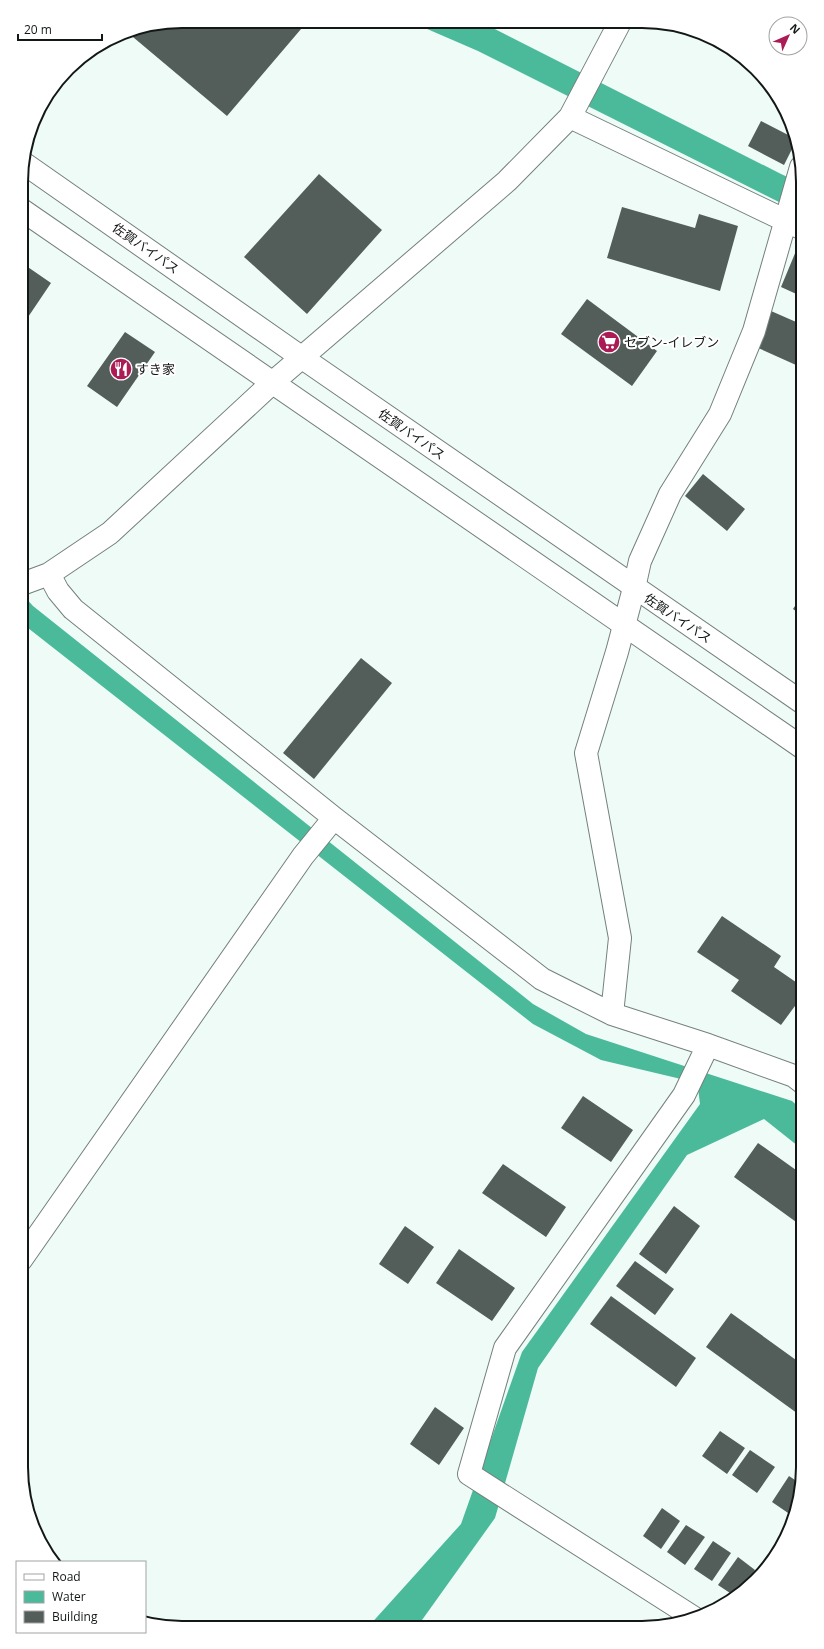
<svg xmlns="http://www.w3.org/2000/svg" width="824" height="1649" font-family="'Open Sans','Noto Sans JP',sans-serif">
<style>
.water{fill:#4aba9b}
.building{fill:#535e5a}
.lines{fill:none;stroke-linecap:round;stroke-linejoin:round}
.minor-casing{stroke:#74807b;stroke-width:24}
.highway-casing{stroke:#74807b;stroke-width:24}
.minor{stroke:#fff;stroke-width:22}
.highway{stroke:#fff;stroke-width:22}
.labels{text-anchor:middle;stroke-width:4;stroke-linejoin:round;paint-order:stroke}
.street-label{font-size:13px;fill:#131816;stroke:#fff}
.poi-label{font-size:13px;fill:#131816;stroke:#fff;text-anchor:start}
.rim{fill:none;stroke:#131816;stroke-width:2}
</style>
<rect width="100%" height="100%" fill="#eefbf6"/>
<path class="water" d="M411 22 483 23 781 174 803 184V214L478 51Z
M22 594 33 606 533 1004 586 1034 792 1101 803 1111V1150L764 1119 687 1155 538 1368 495 1518 417 1627H368L461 1524 522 1352 700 1104 698 1088 681 1079 601 1060 533 1024 28 628 22 630Z"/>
<path class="building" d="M182 21 307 22 227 116 127 32Z
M707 35 714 38 726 46 725 47Z
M738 54 748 61 760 74 735 60Z
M761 121 796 139V141L784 165 748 146Z
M319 174 382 230 307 314 244 257Z
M622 207 695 228 699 214 738 226 720 291 607 258Z
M796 251 803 254V297L781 287Z
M22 263 51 283 22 326Z
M587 299 657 351 632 386 561 334Z
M771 311 803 325V349L796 365 756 347Z
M125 332 155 352 117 407 87 386Z
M703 474 745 509 727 531 685 496Z
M803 594V616L793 609Z
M361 658 392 683 314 779 283 753Z
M722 916 781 956 774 967 803 987V995L781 1025 731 991 739 980 697 952Z
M583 1096 633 1130 611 1162 561 1128Z
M758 1143 803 1175V1227L734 1177Z
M503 1164 566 1207 546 1237 482 1193Z
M674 1206 700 1226 666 1274 639 1254Z
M405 1226 434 1247 408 1284 379 1264Z
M459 1249 515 1288 492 1321 436 1283Z
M635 1261 674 1289 655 1315 616 1286Z
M611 1296 696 1358 676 1387 590 1324Z
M731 1313 803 1365V1414L801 1416 706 1347Z
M435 1407 464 1428 439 1465 410 1444Z
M720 1431 745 1448 727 1474 702 1456Z
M750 1450 775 1467 757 1493 732 1475Z
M789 1476 801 1484 794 1517 772 1502Z
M662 1508 680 1521 661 1549 643 1536Z
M686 1525 705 1537 685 1565 667 1552Z
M713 1541 731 1553 712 1581 694 1569Z
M738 1557 755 1570 736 1597 718 1585Z"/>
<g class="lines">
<g class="minor-casing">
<path id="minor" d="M570 117 803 229
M49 574 58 591 73 609 334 818 542 979 612 1014 708 1045 794 1076 803 1083
M22 584 49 574 110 533 272 383 507 181 570 117 619 24
M612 1014 620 938 586 753 617 652 634 588 640 561 670 494 720 414 754 331 801 167
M21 1260 303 856 334 818
M696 1619 469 1474 505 1348 684 1095 708 1045"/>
</g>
<g class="highway-casing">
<path id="highway" d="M22 162 301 357 803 703
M22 210 803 748"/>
</g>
<use href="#minor" class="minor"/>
<use href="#highway" class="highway"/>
</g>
<defs>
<g id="supermarket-disc" transform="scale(1.15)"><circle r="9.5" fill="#ab1b55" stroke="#fff"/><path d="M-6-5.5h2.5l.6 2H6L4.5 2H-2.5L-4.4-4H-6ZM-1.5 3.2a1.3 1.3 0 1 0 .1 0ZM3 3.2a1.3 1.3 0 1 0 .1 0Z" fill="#fff"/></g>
<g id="restaurant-disc" transform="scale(1.15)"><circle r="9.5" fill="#ab1b55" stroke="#fff"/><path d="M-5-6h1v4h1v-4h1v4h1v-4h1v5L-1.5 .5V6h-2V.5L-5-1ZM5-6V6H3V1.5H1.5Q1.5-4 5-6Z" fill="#fff"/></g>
</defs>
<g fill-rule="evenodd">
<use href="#supermarket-disc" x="609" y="342"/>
<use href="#restaurant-disc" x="121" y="369"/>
</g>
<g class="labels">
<g class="street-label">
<text transform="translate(146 248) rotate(35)" y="5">佐賀バイパス</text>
<text transform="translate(412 434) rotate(35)" y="5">佐賀バイパス</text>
<text transform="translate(678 618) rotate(34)" y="5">佐賀バイパス</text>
</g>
<g class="poi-label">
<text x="624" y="347">セブン-イレブン</text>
<text x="136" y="374">すき家</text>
</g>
</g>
<path d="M0 0H824V1649H0ZM182 28H642A154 154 0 0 1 796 182V1467A154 154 0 0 1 642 1621H182A154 154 0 0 1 28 1467V182A154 154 0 0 1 182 28Z" fill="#fff" fill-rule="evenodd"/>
<path class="rim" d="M182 28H642A154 154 0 0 1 796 182V1467A154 154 0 0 1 642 1621H182A154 154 0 0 1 28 1467V182A154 154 0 0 1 182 28Z"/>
<rect x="16" y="1561" width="130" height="72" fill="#ffffff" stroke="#a1a3a2"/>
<rect x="24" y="1574" width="20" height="6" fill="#ffffff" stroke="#a1a3a2"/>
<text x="52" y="1581" font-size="12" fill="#131816">Road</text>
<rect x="24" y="1591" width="20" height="12" fill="#4aba9b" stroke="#a1a3a2"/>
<text x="52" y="1601" font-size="12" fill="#131816">Water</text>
<rect x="24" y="1611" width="20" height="12" fill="#535e5a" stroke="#a1a3a2"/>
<text x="52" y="1621" font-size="12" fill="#131816">Building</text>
<g transform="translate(788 36) rotate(45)"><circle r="19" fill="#ffffff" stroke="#a1a3a2"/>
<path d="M0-3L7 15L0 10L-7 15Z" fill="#ab1b55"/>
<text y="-6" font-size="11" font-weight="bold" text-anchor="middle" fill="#131816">N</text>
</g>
<path d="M18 34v6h84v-6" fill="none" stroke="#131816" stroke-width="2"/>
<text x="24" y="34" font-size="12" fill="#131816" stroke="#ffffff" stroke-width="3" paint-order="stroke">20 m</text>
</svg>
